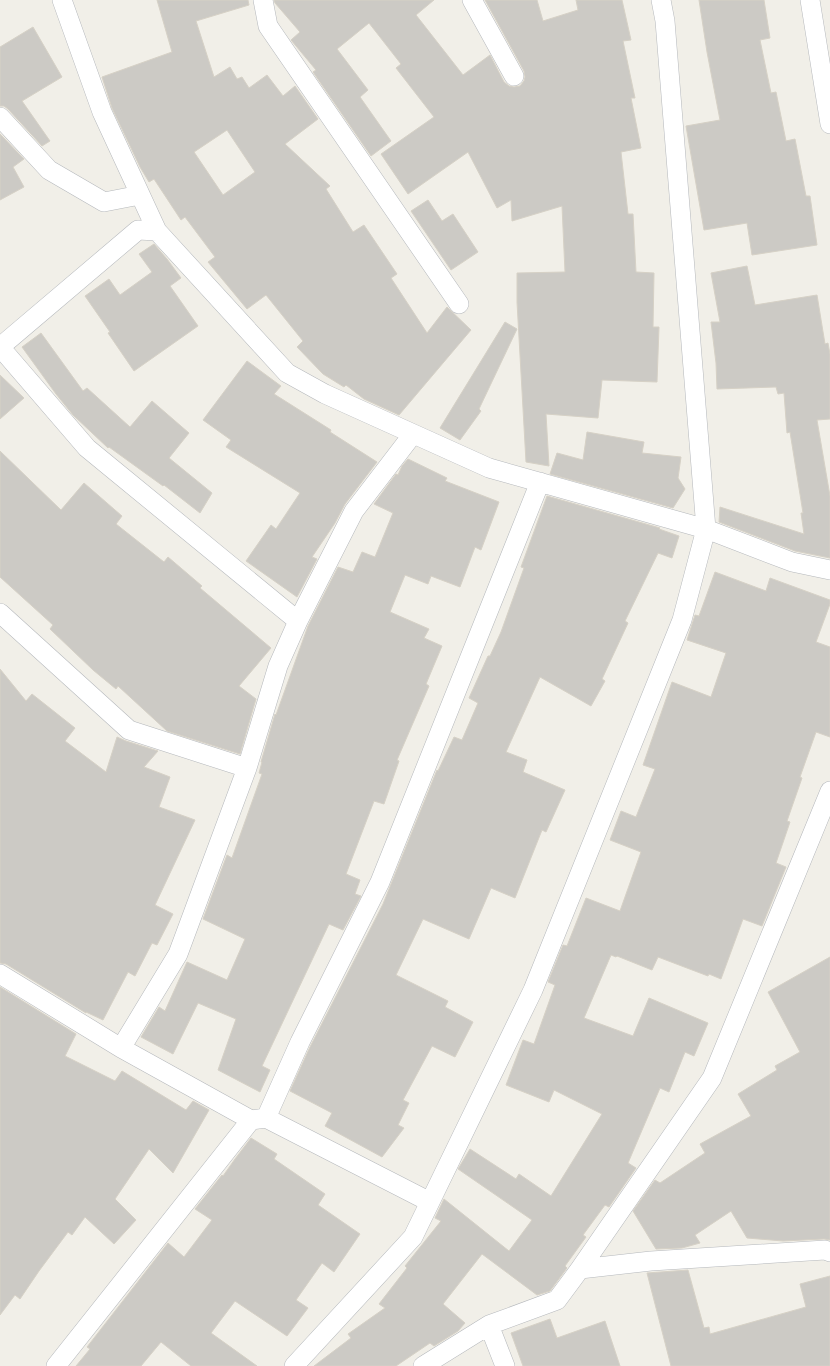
<svg xmlns="http://www.w3.org/2000/svg" width="830" height="1366" font-family="Poppins,sans-serif">
<style>
.building{fill:#cccac5;stroke:#d6d1c6;fill-rule:evenodd}
.lines{fill:none;stroke-linecap:round;stroke-linejoin:round}
.street-casing{stroke:#b5b8bc;stroke-width:20}
.street{stroke:#fff;stroke-width:19}
</style>
<rect width="100%" height="100%" fill="#f1efe8"/>
<path class="building" d="M157 0H248L249 5 196 21 214 77 230 67 237 79 242 77 249 88 267 75 283 96 295 86 318 119 285 144 330 186 326 189 353 232 364 225 397 274 391 278 427 333 447 307 471 330 399 415 364 399 346 385 344 387 323 374 297 347 303 341 266 295 247 309 208 262 215 257 185 217 181 220 154 179 149 182 140 167 112 108 102 77 172 52ZM227 130 255 172 223 195 194 152Z
M274 0H434L416 15 463 75 490 55 504 82 509 86 514 87 520 86 524 81 525 77 524 71 485 0H537L543 21 578 10 576 0H622L631 40 623 41 635 98H631L641 148 621 152 628 214H633L636 272 654 273 653 327H659L657 382 602 380 598 418 546 414 549 466 526 462 517 302V273L565 272 562 206 512 221 511 200 497 208 468 152 408 194 381 154 434 117 396 68 401 64 369 23 337 49 368 90 360 97 391 141 371 156 313 72 316 70 291 40 300 32 275 3Z
M699 0H764L770 38 760 40 771 93 776 92 786 141 795 139 806 196H810L817 245 752 255 747 223 704 230 686 126 720 120 707 52Z
M33 27 62 77 22 101 50 141 42 146 8 109 4 106H0V47Z
M0 134 24 159 13 167 24 187 0 200Z
M428 200 442 221 453 214 478 252 451 270 411 211Z
M154 244 167 259 181 278 170 286 198 326 134 371 108 333 110 332 85 296 109 279 120 295 152 272 139 254Z
M747 266 755 305 817 295 825 344 828 343 830 354V419L817 420 830 496V558L795 551 719 522 720 507 804 534 801 513H803L790 432 787 433 784 393 778 394 776 387 717 389 716 363 711 322H720L711 273Z
M505 322 517 329 479 409 481 411 460 440 440 428Z
M41 333 83 391 87 388 130 427 152 401 189 433 169 458 212 493 200 513 164 485 163 486 109 447 108 448 73 415 56 394 22 347Z
M247 361 281 386 274 394 331 430 330 432 377 462 345 504 335 523 312 557 317 559 297 597 246 561 271 525 276 529 300 493 226 447 231 440 203 420Z
M0 375 24 398 0 419Z
M587 432 644 442 642 453 681 457 678 478 685 489 673 508 550 474 557 453 583 460Z
M0 451 61 510 84 483 122 516 116 524 164 562 168 557 202 586 200 588 271 648 239 686 256 699 240 754 167 731 118 686 116 689 93 670 50 629 53 625 0 577Z
M408 459 447 478 445 481 499 502 481 550 475 547 460 587 431 576 428 584 405 575 390 612 429 629 424 638 442 646 426 684 429 686 397 760 399 761 384 804 374 801 346 874 360 880 355 894 361 896 343 930 329 924 262 1066 270 1070 260 1092 218 1070 236 1019 198 1003 173 1054 141 1037 159 1007 165 1011 187 962 227 980 245 939 203 919 227 855 232 858 262 774 259 773 262 762H261L275 714 276 715 308 626 338 567 353 572 362 552 375 557 393 513 374 504 396 474 398 475 402 466Z
M547 496 660 528 659 529 679 536 672 558 658 553 625 621 628 623 602 679 605 681 591 706 540 677 506 752 527 760 523 772 565 790 546 832 542 830 515 898 491 888 469 939 423 919 396 975 448 1001 445 1007 473 1022 455 1057 432 1046 403 1100 409 1103 398 1125 404 1128 382 1157 325 1126 332 1113 290 1091 310 1047 383 904 437 770 438 771 454 737 462 740 478 703 469 698 488 656H490L501 632 524 568 521 567Z
M715 572 766 591 770 578 830 600V604L816 642 830 647V737L816 732 800 777 802 778 787 821 790 822 776 863 786 867 762 926 743 919 721 979 709 974 708 976 658 957 652 970 617 956 616 957 611 955 584 1018 633 1036 649 998 708 1023 694 1056 685 1052 669 1092 660 1088 628 1163 636 1168 609 1207 605 1205 583 1235 586 1237 565 1266 567 1268 550 1291 537 1295 482 1254 443 1304 465 1323 458 1331 434 1346 430 1343 396 1366H314L351 1338 348 1334 385 1308 379 1304 407 1268 405 1266 441 1221 435 1218 444 1199 509 1251 532 1220 458 1169 470 1149 516 1179 519 1174 551 1196 602 1114 554 1090 549 1102 506 1085 523 1040 534 1044 555 985 548 982 563 945 567 946 586 898 620 911 641 852 610 840 621 811 636 817 655 769 643 765 672 682 711 697 726 653 687 640 695 615 699 616Z
M0 669 26 701 32 694 75 728 65 741 106 772 117 737 126 741 158 751 144 767 170 777 159 807 195 820 155 905 173 914 157 945 152 943 135 976 128 972 103 1020 86 1012V1013L6 964 0 963Z
M830 957V1240L824 1239 783 1241 747 1238 731 1211 695 1235 700 1243 682 1248 656 1249 633 1211 655 1180 660 1183 705 1153 700 1144 751 1116 738 1094 777 1070 775 1066 800 1052 768 992Z
M0 987 76 1034 65 1056 115 1081 122 1071 186 1110 193 1101 209 1110 173 1173 149 1149 115 1199 136 1220 114 1244 85 1217 72 1235 68 1232 39 1271 20 1299 15 1295 0 1315Z
M251 1138 277 1154 274 1159 325 1194 318 1205 360 1234 334 1272 322 1263 296 1300 308 1308 287 1336 235 1301 211 1333 257 1366H191L161 1342 141 1366H76L90 1349 87 1347 168 1243 184 1257 212 1220 195 1209 222 1175 223 1176 235 1159Z
M688 1270 704 1328 709 1327 710 1334 806 1307 800 1284 830 1276V1366H671L647 1273Z
M550 1319 557 1338 605 1321 620 1366H523L511 1333Z"/>
<g class="lines">
<g class="street-casing">
<path id="street" d="M62 0 102 112 157 231
M263 0 268 26 459 304
M472 0 514 76
M810 0 830 124
M0 117 49 170 104 202 140 195
M0 347 138 230 157 231 287 373 325 394 489 468 706 529 792 562 830 570
M0 347 87 448 298 621
M0 613 129 730 247 768
M0 974 121 1048 251 1120 266 1118 430 1202
M121 1048 178 954 247 768 278 666 298 621 354 511 413 434
M266 1118 300 1042 380 882 540 482
M580 1269 712 1078 830 791
M489 1325 505 1366
M56 1366 251 1120
M294 1366 413 1237 533 990 682 620 706 529 665 21 661 0
M423 1366 489 1325 557 1300 580 1269 651 1261 825 1250 830 1252"/>
</g>
<use href="#street" class="street"/>
</g>
</svg>
